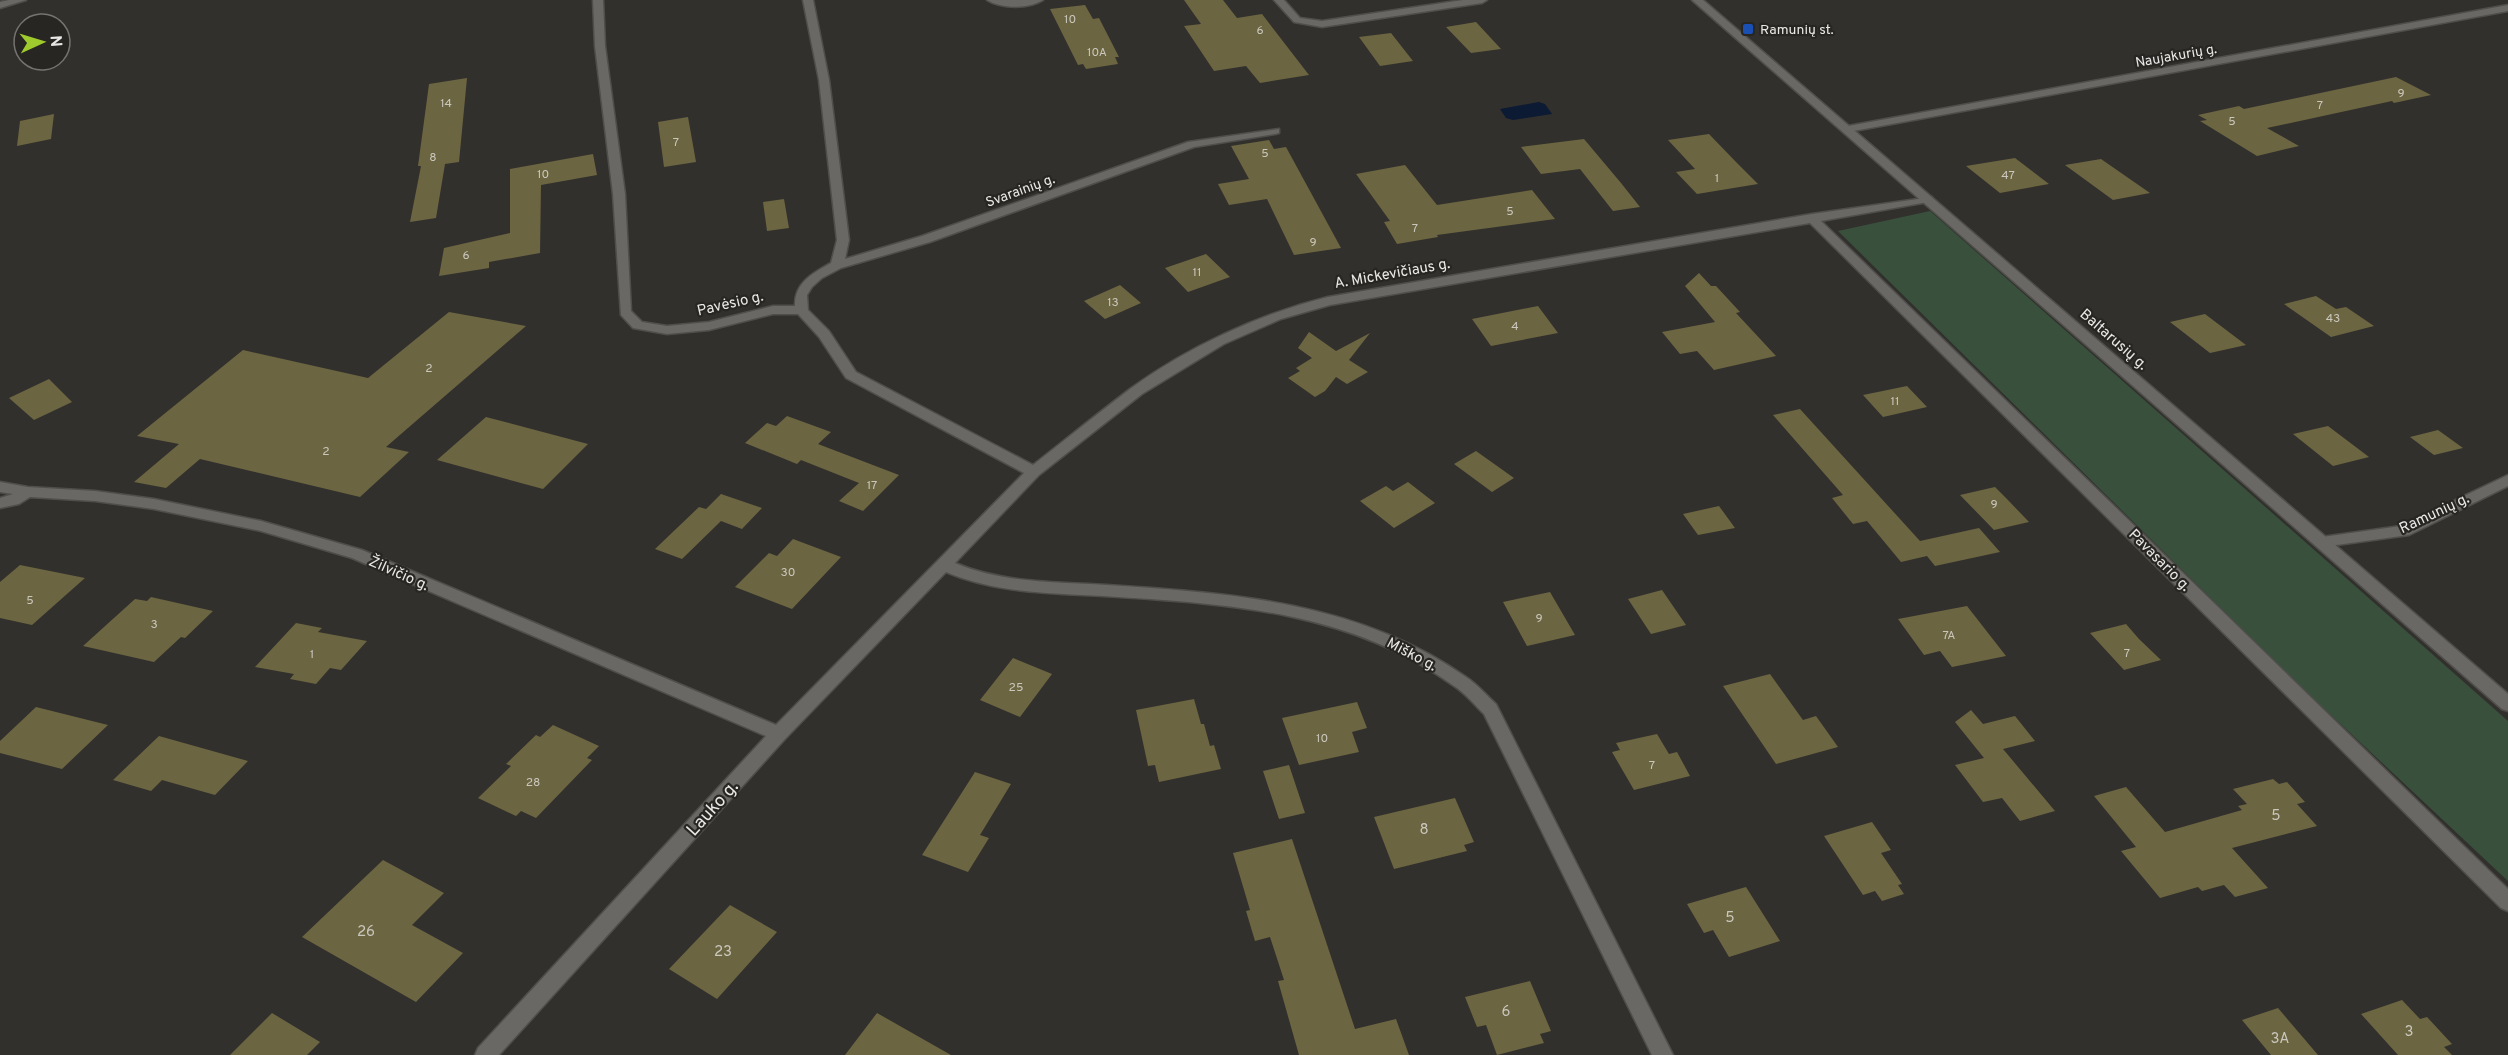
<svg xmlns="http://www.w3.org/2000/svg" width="2508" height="1055" font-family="Overpass,sans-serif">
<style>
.green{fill:#39503c}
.water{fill:#0c1a33}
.building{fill:#6c6541}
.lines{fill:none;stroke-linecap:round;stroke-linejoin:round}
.minor-casing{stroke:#4f4e4b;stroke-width:3}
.secondary-casing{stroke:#4f4e4b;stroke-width:3}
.minor{fill:#696864;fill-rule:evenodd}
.secondary{fill:#696864;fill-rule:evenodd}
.transit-dot{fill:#1a4fb4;stroke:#272623;stroke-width:2}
.labels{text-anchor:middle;stroke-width:4.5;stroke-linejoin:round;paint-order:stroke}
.number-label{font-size:12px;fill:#cac7bd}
.far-poi-label{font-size:14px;fill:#e9e8e6;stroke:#272623;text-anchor:start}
.far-street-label{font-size:14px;fill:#e9e8e6;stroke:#272623}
.street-label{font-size:15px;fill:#e9e8e6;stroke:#272623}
.near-number-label{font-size:15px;fill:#cac7bd}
.near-street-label{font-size:18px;fill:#e9e8e6;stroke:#272623}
</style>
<rect width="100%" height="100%" fill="#31302d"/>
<path class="green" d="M1930 211 2508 721V881L2299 685 1838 231Z"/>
<path class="water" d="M1539 102 1545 104 1552 114 1513 120 1506 118 1500 109Z"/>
<path class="building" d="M1184 0H1223L1237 18 1262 14 1309 75 1260 83 1246 66 1214 71 1184 26 1201 24Z
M1085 5 1093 19 1099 18 1119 57H1115L1118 64 1086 69 1083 64 1078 65 1050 9Z
M1476 22 1501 49 1471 53 1446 27Z
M1391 33 1413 61 1380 66 1359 37Z
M2396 77 2431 95 2394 103 2392 101 2267 128 2299 146 2257 156 2200 121 2207 120 2198 115 2239 106 2244 109Z
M467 78 459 162 445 164 436 218 410 222 421 166H418L429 84Z
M54 114 51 139 17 146 20 121Z
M688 117 696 162 664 167 658 122Z
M1709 134 1736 162 1758 184 1697 194 1676 172 1695 169 1668 140Z
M1584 139 1621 183 1640 207 1613 211 1580 169 1541 174 1521 147Z
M1269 140 1274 149 1286 147 1341 248 1294 255 1267 199 1229 205 1218 184 1249 179 1231 146Z
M593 154 597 175 541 185 540 253 489 262V268L439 276 444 248 510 233V169Z
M2015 158 2049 184 2000 193 1966 166Z
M2101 159 2150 193 2113 200 2065 165Z
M1405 165 1437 205 1532 190 1555 219 1437 235 1438 237 1397 244 1384 222 1390 221 1356 174Z
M784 199 789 228 767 231 763 202Z
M1206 254 1230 277 1188 292 1165 268Z
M1699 273 1711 286H1716L1740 312 1736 313 1776 356 1714 370 1697 351 1680 354 1662 332 1715 322 1685 286Z
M1120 285 1141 303 1105 319 1084 301Z
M2316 296 2336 309 2346 307 2374 326 2331 337 2284 304Z
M1538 306 1558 333 1491 346 1472 319Z
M449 312 526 326 386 447 409 452 360 497 200 459 166 488 134 482 179 444 137 436 243 350 368 378Z
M2205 314 2246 345 2210 353 2170 322Z
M1309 332 1336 351 1370 333 1349 360 1368 372 1347 384 1336 377 1325 391 1315 397 1288 378 1300 371 1296 368 1312 358 1298 348Z
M49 379 72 402 34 420 9 398Z
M1907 386 1927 407 1883 417 1863 395Z
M1800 409 1920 541 1979 528 2000 552 1935 566 1927 556 1901 562 1867 521 1853 524 1832 498 1843 495 1773 415Z
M787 416 831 432 818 444 899 475 863 511 839 501 859 483 801 460 797 464 745 443 767 423 776 426Z
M486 417 588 444 543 489 437 460Z
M2328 426 2369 457 2333 466 2293 434Z
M2438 430 2463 448 2434 455 2410 437Z
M1476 451 1514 478 1492 492 1454 464Z
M1408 482 1435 503 1394 528 1360 501 1386 486 1393 491Z
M1995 487 2006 498 2029 522 1994 530 1960 495Z
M721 494 762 508 742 529 721 521 682 559 655 549 699 507 706 509Z
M1719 506 1735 528 1698 535 1683 514Z
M793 539 841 557 792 609 735 587 769 553 777 556Z
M20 565 85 578 32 625 0 618V582Z
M1662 590 1686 625 1651 634 1628 599Z
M1550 592 1575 635 1527 646 1503 602Z
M151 597 213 611 185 638 181 637 154 662 83 646 135 599 147 601Z
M1967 606 2006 656 1952 667 1940 651 1924 655 1898 619Z
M296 623 322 628 318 632 367 641 341 670 330 668 316 684 290 679 294 674 255 667Z
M2126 624 2139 639 2161 660 2124 670 2090 633Z
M1013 658 1052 674 1020 717 980 700Z
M1770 674 1803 720 1816 716 1838 747 1776 764 1723 686Z
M1194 699 1201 724H1204L1210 746 1214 745 1221 769 1159 782 1155 765 1148 766 1136 710Z
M1357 702 1367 728 1352 732 1359 752 1299 765 1282 718Z
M36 707 108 725 62 769 0 753V741Z
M1971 710 1983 724 2015 716 2035 741 2003 749 2055 811 2020 821 2002 798 1983 802 1955 765 1984 758 1955 722Z
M553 725 599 746 587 758 592 760 536 818 521 811 516 816 478 798 511 766 506 764 536 735 540 737Z
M1657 734 1669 754 1677 752 1690 776 1634 790 1612 752 1620 750 1616 743Z
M159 736 248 761 215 795 162 780 151 791 113 780Z
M1289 765 1305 813 1279 819 1263 771Z
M975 772 1011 784 980 835 989 838 968 872 922 855Z
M2273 779 2279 784 2287 782 2305 802 2297 804 2317 826 2232 848 2268 888 2235 897 2224 885 2202 891 2198 887 2160 898 2121 851 2136 847 2094 796 2126 787 2165 832 2242 810 2238 806 2247 804 2233 789Z
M1455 798 1474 842 1464 845 1467 851 1394 869 1374 817Z
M1872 822 1891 850 1881 853 1902 884 1898 885 1904 894 1882 901 1875 891 1863 895 1824 836Z
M1292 839 1355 1029 1396 1019 1409 1055H1299L1278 981 1284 980 1270 937 1255 941 1246 911 1250 910 1233 853Z
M383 860 444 893 412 925 463 953 416 1002 302 937Z
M1746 887 1780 941 1729 957 1713 930 1704 933 1687 904Z
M730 905 777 932 717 999 669 969Z
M1530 981 1551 1031 1540 1034 1544 1043 1497 1055 1486 1025 1477 1027 1465 997Z
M2402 1000 2420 1019 2427 1017 2452 1044 2444 1047 2452 1055H2398L2361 1014Z
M2278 1008 2318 1055H2271L2242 1020Z
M272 1013 320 1042 307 1055H230Z
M877 1013 951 1055H845Z"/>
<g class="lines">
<g class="minor-casing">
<path id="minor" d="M9 0H26L0 8V2Z
M593 0H603L605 46 625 194 631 311 642 322 667 326 709 322 773 306H795C794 283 813 273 831 263L837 240 819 80 803 0H813L829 80 849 240 845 259 922 236 1188 142 1279 129V133L1275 134 1194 147 930 242 841 268 822 278 812 287 807 295 808 310 829 331 856 372 1033 465C1065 440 1097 414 1130 389 1188 347 1259 314 1328 297L1812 214 1932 197V201L1928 202 1821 221 2508 889V911L2501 908 1810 223 1330 305 1281 319 1224 344 1142 394 1039 475 955 563C1002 583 1056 582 1107 585 1232 593 1360 602 1466 677 1477 684 1486 695 1496 704L1673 1055H1652L1484 714C1474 704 1465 693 1454 686 1349 610 1227 604 1103 596 1050 593 995 593 946 572L785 739 499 1055H475L478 1048 766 736 352 558 261 531 154 509 95 501 30 497 19 504 0 508V498L13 494 0 492V482L28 487 95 491 154 499 261 521 362 550 776 725 1024 473 846 378 819 337 798 314H773L709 330 667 334 633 328 621 315 613 194 595 46Z
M987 0H1043C1029 9 1001 9 987 0Z
M1274 0H1284L1300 18 1322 21 1463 0H1487L1482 3 1322 27 1294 22Z
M2508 5V11L1848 132 1843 129 1848 126Z
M2508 475V486L2409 535 2322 547 2317 546 2314 542 2317 538 2322 537 2401 526Z"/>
</g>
<g class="secondary-casing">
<path id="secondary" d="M1692 0H1703L2508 694V711L2502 709Z"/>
</g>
<use href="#minor" class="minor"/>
<use href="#secondary" class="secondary"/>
</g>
<rect class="transit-dot" x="1742" y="23" width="12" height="12" rx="3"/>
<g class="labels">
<g class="number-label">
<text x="1070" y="23">10</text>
<text x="1260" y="34">6</text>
<text x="1097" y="56">10A</text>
<text x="2401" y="97">9</text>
<text x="446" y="107">14</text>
<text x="2320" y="109">7</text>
<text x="2232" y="125">5</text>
<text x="676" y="146">7</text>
<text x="1265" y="157">5</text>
<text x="433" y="161">8</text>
<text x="543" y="178">10</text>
<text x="2008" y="179">47</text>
<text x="1717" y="182">1</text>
<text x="1510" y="215">5</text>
<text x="1415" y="232">7</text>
<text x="1313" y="246">9</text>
<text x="466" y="259">6</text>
<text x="1197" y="276">11</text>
<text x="1113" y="306">13</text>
<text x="2333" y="322">43</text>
<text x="1515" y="330">4</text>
<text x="429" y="372">2</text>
<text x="1895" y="405">11</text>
<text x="326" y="455">2</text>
<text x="872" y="489">17</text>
<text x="1994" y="508">9</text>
<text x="788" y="576">30</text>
<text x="30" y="604">5</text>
<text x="1539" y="622">9</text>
<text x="154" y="628">3</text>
<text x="1949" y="639">7A</text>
<text x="2127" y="657">7</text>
<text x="312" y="658">1</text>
<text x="1016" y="691">25</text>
<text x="1322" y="742">10</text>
<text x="1652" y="769">7</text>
<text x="533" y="786">28</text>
</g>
<g class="far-poi-label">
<text x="1760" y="34">Ramunių st.</text>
</g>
<g class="far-street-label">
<text transform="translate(2176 55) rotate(-10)" y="5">Naujakurių g.</text>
<text transform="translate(1020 190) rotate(-20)" y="5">Svarainių g.</text>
</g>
<g class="street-label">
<text transform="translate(1392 273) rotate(-10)" y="5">A. Mickevičiaus g.</text>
<text transform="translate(730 303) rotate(-13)" y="5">Pavėsio g.</text>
<text transform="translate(2114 339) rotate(41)" y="5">Baltarusių g.</text>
<text transform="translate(2434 513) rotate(-25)" y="5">Ramunių g.</text>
<text transform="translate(2160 560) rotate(45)" y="5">Pavasario g.</text>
<text transform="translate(399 573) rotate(24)" y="5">Žilvičio g.</text>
<text transform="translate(1412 654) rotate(28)" y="5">Miško g.</text>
</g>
<g class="near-number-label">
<text x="2276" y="820">5</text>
<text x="1424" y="834">8</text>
<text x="1730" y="922">5</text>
<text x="366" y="936">26</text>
<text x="723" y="956">23</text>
<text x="1506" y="1016">6</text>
<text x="2409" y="1036">3</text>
<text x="2280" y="1043">3A</text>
</g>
<g class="near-street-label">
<text transform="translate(712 808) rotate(-48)" y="6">Lauko g.</text>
</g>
</g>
<g transform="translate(42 42) rotate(86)"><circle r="28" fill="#272623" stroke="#757471" stroke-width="1.5"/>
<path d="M0-4.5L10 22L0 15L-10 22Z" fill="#9fca2d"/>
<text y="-9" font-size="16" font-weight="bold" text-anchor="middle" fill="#e9e8e6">N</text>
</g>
</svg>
